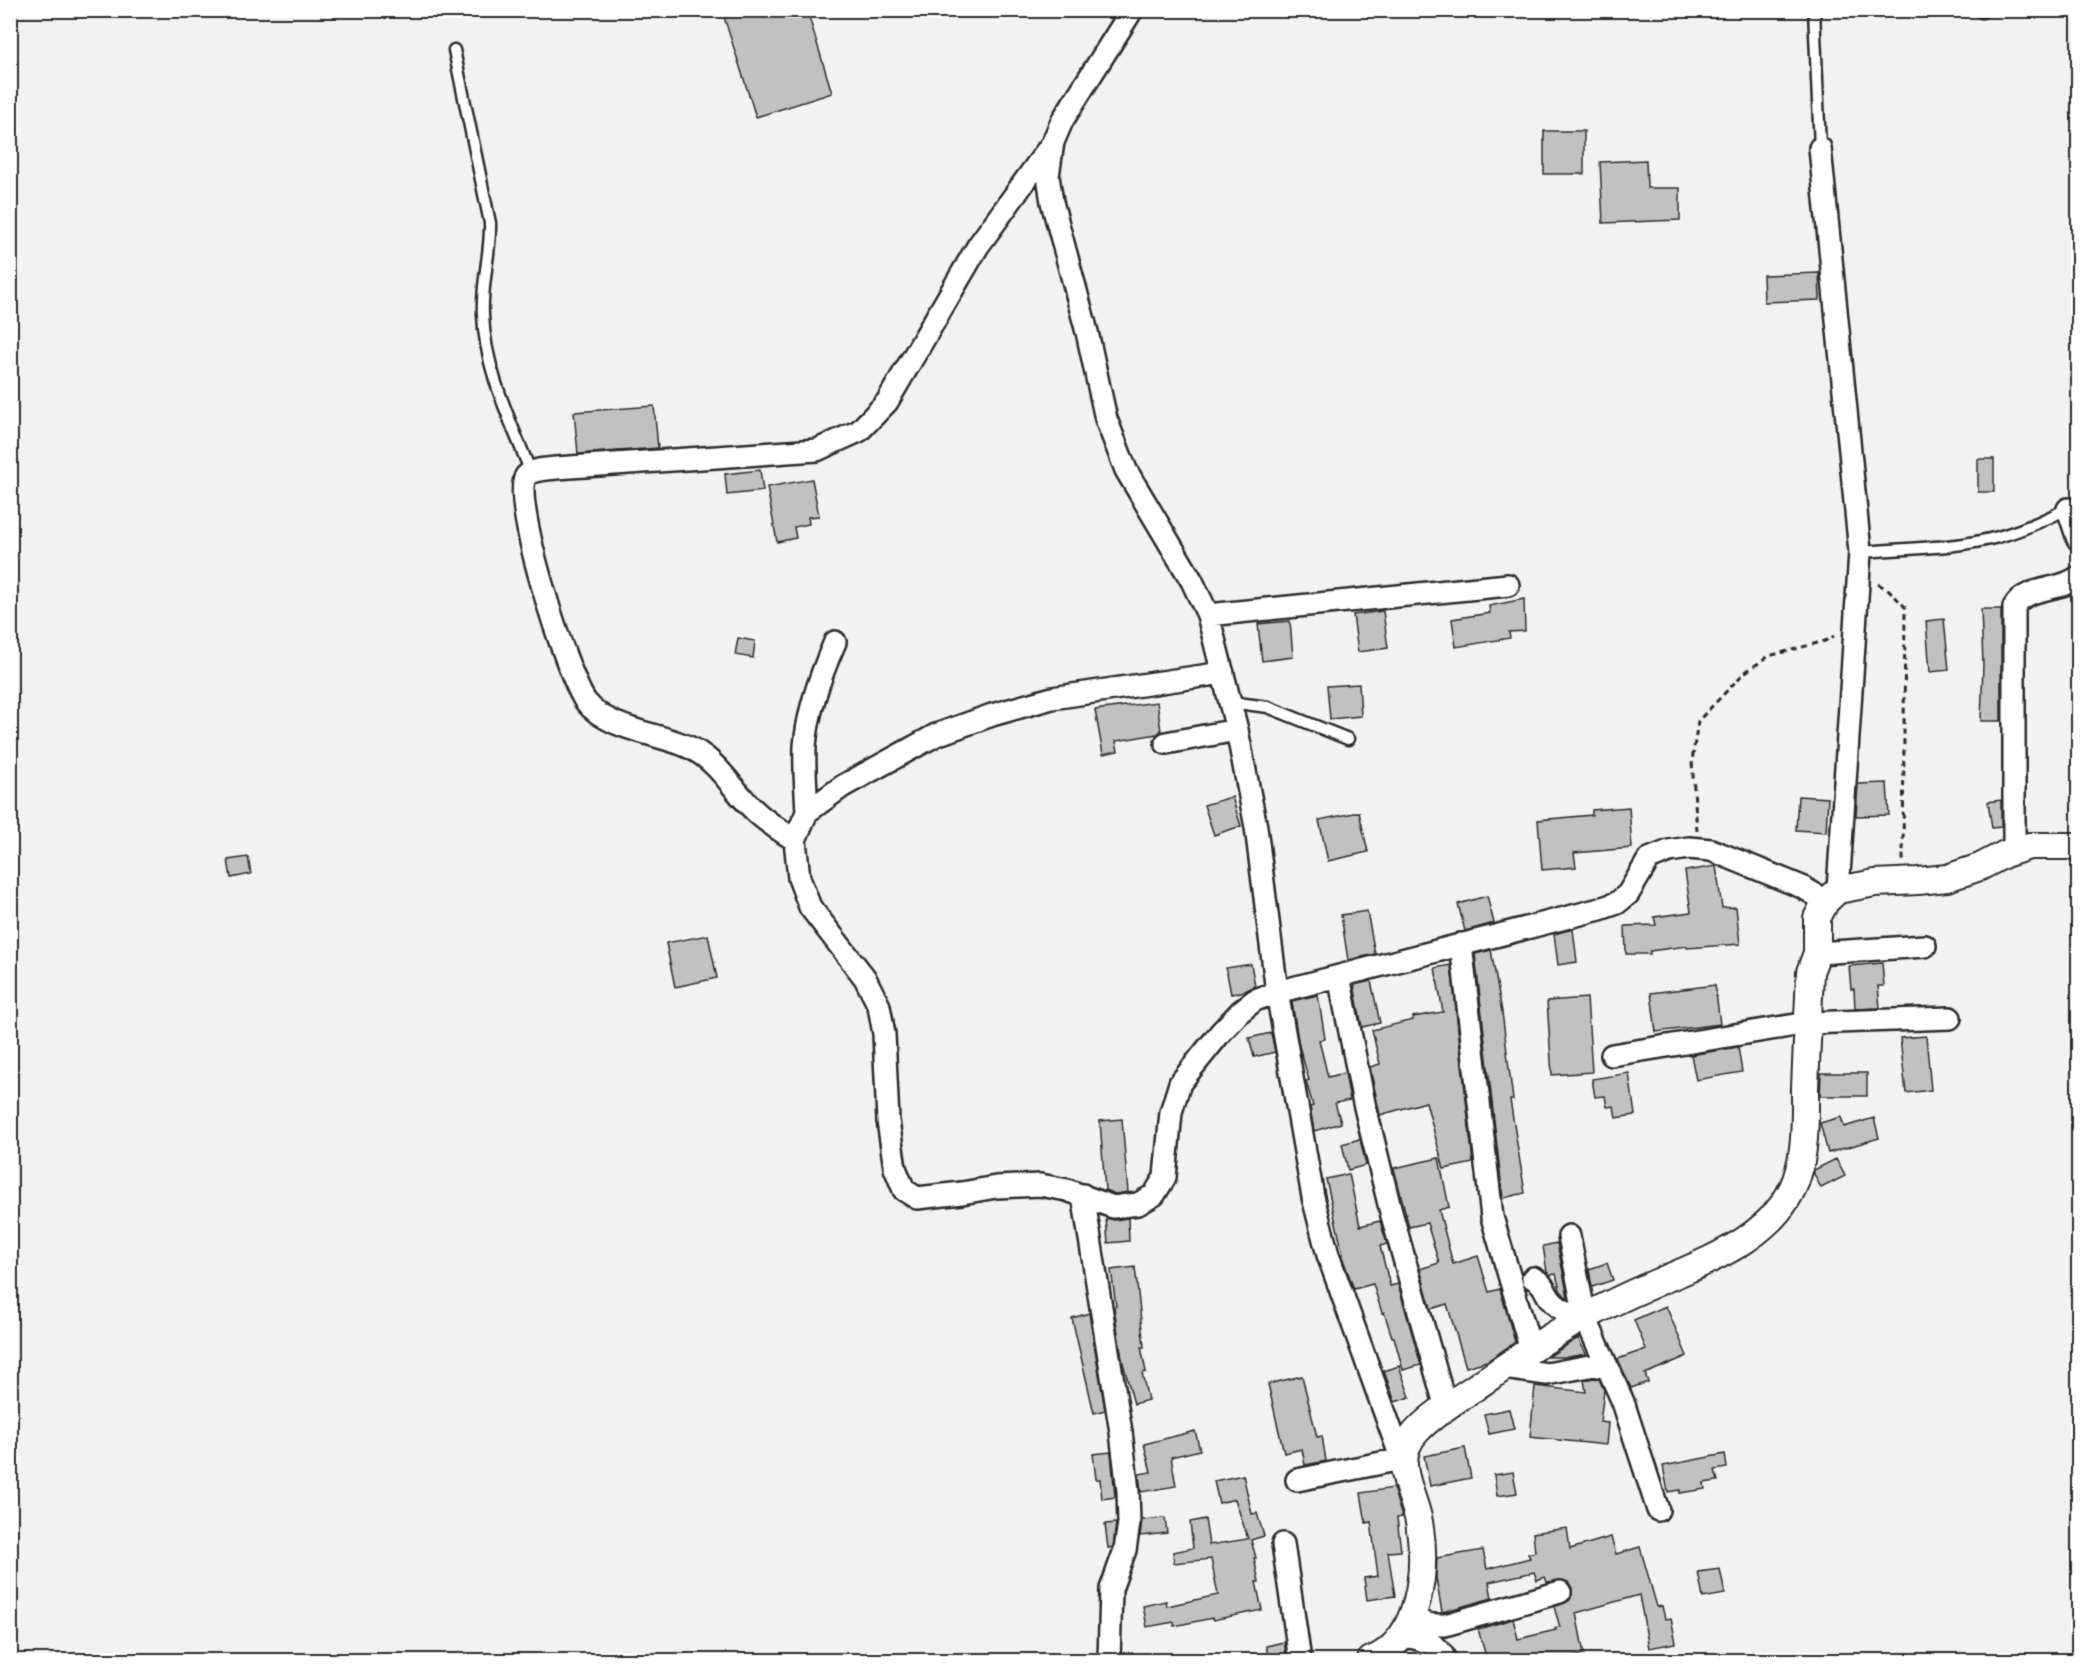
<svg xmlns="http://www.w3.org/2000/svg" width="2089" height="1671" font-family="Delius,sans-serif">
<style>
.building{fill:#c1c1c1;stroke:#2b2b2b;stroke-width:1.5}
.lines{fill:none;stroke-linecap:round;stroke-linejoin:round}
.service-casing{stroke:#2b2b2b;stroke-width:15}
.minor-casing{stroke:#2b2b2b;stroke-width:26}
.tertiary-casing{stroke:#2b2b2b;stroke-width:30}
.path{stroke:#2b2b2b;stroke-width:3;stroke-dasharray:6 4.5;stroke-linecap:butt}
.service{stroke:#fff;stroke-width:10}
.minor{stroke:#fff;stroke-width:21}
.tertiary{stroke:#fff;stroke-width:26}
</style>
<rect width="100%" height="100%" fill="#f2f2f2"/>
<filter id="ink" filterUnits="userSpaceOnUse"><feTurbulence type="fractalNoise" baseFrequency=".0167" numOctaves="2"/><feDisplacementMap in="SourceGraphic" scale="12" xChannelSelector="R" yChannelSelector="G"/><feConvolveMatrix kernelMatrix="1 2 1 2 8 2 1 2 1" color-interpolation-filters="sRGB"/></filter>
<g filter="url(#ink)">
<path class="building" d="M746 10H807L832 93 756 117 724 17Z
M1544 131H1584V174H1544Z
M1646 160 1647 188H1680V220L1603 223 1600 162Z
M1819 273 1820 300 1764 302 1763 275Z
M654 406 658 448 578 454 574 412Z
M1978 459H1994V492H1978Z
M760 470 763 491 727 495 725 474Z
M812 479 819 516 808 517 809 524 794 527 796 538 777 542 767 487Z
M1524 599 1525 631 1509 632 1510 638 1456 647 1452 619 1490 613 1489 606Z
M1981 609H2001V721H1981L1983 665Z
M1383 611 1388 648 1358 652 1353 615Z
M1944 619 1949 670 1930 672 1926 621Z
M1290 621 1293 657 1262 661 1258 624Z
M738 638 755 641 753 658 735 655Z
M1359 684 1361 716 1330 719 1327 686Z
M1157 702 1161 731 1157 734 1116 741 1118 751 1103 754 1095 710Z
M1887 783 1889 815 1856 816 1858 784Z
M1798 796 1828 798 1826 832 1796 830Z
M1232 797 1241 826 1214 835 1204 805Z
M2001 800V827L1992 828 1988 802Z
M1629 807 1632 848 1574 853 1576 867 1542 870 1538 820 1592 815V810Z
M1359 812 1368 852 1328 861 1319 820Z
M248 857 251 874 231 878 228 860Z
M1716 866 1722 908 1736 907 1740 944 1687 948V946L1650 951V954H1626L1625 926 1656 925 1654 917 1691 912 1685 871Z
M1487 896 1494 923 1465 931 1458 904Z
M1367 911 1375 954 1348 960 1341 915Z
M1573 929 1577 962 1558 965 1554 934Z
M708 935 717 978 675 987 666 943Z
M1491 950 1502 1012 1513 1100H1510L1525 1193 1503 1198 1475 954Z
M1882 963 1884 986H1878L1880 1008 1855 1009 1854 989H1851L1849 966Z
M1251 964 1255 986 1245 991 1231 994 1226 968Z
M1451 965 1473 1163 1444 1169 1426 1102 1380 1115 1370 1067 1380 1064 1372 1030 1413 1020V1017L1443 1012 1435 968Z
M1371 981 1380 1023 1362 1027 1354 985Z
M1715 985 1720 1024 1656 1032 1651 993Z
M1318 995 1325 1039 1319 1040 1328 1077 1345 1073 1350 1100 1335 1103 1341 1123 1314 1131 1310 1107 1313 1106 1306 1081 1309 1080 1299 1046 1292 1001Z
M1587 998 1592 1072 1552 1075 1547 1001Z
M1271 1033 1275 1052 1254 1057 1249 1038Z
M1926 1036 1931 1090 1906 1093 1900 1038Z
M1738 1047 1742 1072 1696 1080 1691 1055Z
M1629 1073 1635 1115 1616 1118 1614 1106 1607 1107 1605 1096 1595 1097 1592 1079Z
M1821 1073H1867V1096H1820Z
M1841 1117 1844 1127 1874 1118 1879 1138 1828 1153 1820 1123Z
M1122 1119 1128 1192 1115 1194 1105 1190 1100 1121Z
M1360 1139 1366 1165 1348 1170 1342 1144Z
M1439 1158 1449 1207 1439 1210 1453 1264 1478 1256 1489 1292 1500 1289 1515 1342 1487 1361 1466 1367 1447 1304 1431 1309 1420 1269 1439 1263 1427 1223 1409 1227 1394 1168Z
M1836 1159 1845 1176 1821 1188 1814 1174V1170Z
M1349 1174 1360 1226 1380 1221 1387 1244 1380 1246 1390 1286 1398 1284 1421 1365 1403 1370 1394 1337H1392L1384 1312 1382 1313 1373 1284 1354 1289 1341 1254H1343L1326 1179Z
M1106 1218 1114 1220 1128 1218 1129 1241 1108 1243Z
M1557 1243 1568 1297H1566L1560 1290 1556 1274 1550 1275 1547 1272 1543 1246Z
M1607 1263 1613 1280 1592 1287 1589 1269Z
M1135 1267 1144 1347H1141L1146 1372 1142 1373 1148 1400 1134 1404 1122 1359 1114 1307 1116 1306 1111 1270Z
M1666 1306 1687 1356 1645 1374 1648 1382 1631 1388 1618 1359 1646 1349 1634 1320Z
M1089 1313 1105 1410 1094 1413 1072 1318Z
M1578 1338 1586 1354 1568 1357H1548Z
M1399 1366 1410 1397 1395 1402 1384 1371Z
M1302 1376 1317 1437 1322 1436 1326 1461 1305 1465 1302 1449 1284 1453 1268 1384Z
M1594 1378 1599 1379 1604 1390 1600 1422 1608 1423 1606 1445 1530 1437 1535 1386 1586 1392 1584 1380Z
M1509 1409 1514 1429 1489 1434 1484 1414Z
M1195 1431 1200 1450 1171 1457 1176 1486 1141 1492 1139 1474 1151 1472 1144 1444Z
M1465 1448 1471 1478 1430 1486 1424 1456Z
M1111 1452 1115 1497 1102 1499 1100 1479H1096L1093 1454Z
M1725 1454 1727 1468 1715 1470 1718 1481 1704 1483 1705 1489 1680 1493V1490L1668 1492 1663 1466Z
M1513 1472 1517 1493 1497 1496 1494 1475Z
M1243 1475 1252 1514 1257 1513 1264 1536 1251 1540 1256 1558H1254L1259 1582H1256L1262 1610 1213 1620 1212 1618 1174 1626V1622L1147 1627 1143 1606 1166 1601 1167 1606 1218 1595 1211 1559 1174 1563 1173 1552 1193 1548 1190 1522 1205 1519 1209 1545 1248 1539 1235 1499 1219 1503 1214 1481Z
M1393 1488 1402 1517 1397 1518 1401 1551 1388 1552 1395 1596 1367 1600 1364 1578 1378 1576 1371 1522 1366 1523 1361 1493Z
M1165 1518 1167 1533 1140 1536 1142 1520Z
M1116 1523 1113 1547 1108 1548 1105 1524Z
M1567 1528 1570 1549 1611 1537 1616 1554 1640 1547 1657 1607 1662 1606 1665 1619 1671 1618 1676 1643 1649 1648 1639 1595 1576 1613 1584 1654 1552 1660H1487L1478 1629 1513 1619 1518 1639 1556 1630 1555 1628 1560 1627 1554 1607 1570 1600 1572 1594V1588L1568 1582 1563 1580 1547 1582 1545 1577 1537 1580 1534 1572 1489 1582 1492 1598 1442 1612 1436 1578 1437 1558 1483 1550 1487 1569 1530 1558 1528 1554 1535 1552 1533 1533Z
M1720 1569 1725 1594 1703 1598 1698 1572Z
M1284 1642 1287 1660H1269L1266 1646Z"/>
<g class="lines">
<g class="service-casing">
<path id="service" d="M1814 10 1820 148
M1979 10 1982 12
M454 50 490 223C491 253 481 284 483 315 485 371 511 421 531 473
M1860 552C1905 548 1954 549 1998 537 2026 529 2052 517 2078 503
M1230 702 1268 707 1348 739"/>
</g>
<g class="minor-casing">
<path id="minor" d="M1132 10 1062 121 1053 142 1048 176 1052 202 1087 332 1106 419 1126 470 1192 581 1208 615 1237 730 1256 827 1277 992 1313 1197 1328 1255 1404 1466
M1820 148 1860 552 1838 890
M2068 509 2078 539
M1208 615 1508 585
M1223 673 1052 698 992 715 936 735 843 786 807 812 795 840 799 878 810 907 865 978 879 1006 884 1034 888 1121 895 1168 904 1190 917 1198 962 1193 996 1187 1040 1185 1067 1190 1113 1207 1138 1204 1154 1195 1165 1177 1171 1112 1180 1083 1221 1032 1241 1011 1255 1000 1277 992 1600 909 1617 903 1628 894 1649 859 1669 851 1689 848 1711 850 1802 887 1826 901
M1166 743 1237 730
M807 812C806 791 804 768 805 746 808 710 820 676 835 642
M795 840C781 831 766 822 754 810 734 791 719 763 693 749 662 733 609 731 586 702 568 679 509 495 526 476 532 469 548 469 556 468L817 450 859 431 887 402 978 246 1051 145
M2014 851V607C2027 585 2060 592 2078 577
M1461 944 1492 1217 1531 1350
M1817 953 1925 946
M1339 976 1364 1103 1391 1212 1446 1408
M1612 1055 1808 1023 1950 1018
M1083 1195 1121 1432 1128 1491 1129 1523 1125 1550 1111 1589 1109 1660
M1569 1236 1585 1317 1623 1402 1658 1510
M1533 1278C1546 1285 1543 1290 1551 1300 1560 1311 1572 1314 1585 1317
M1504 1368 1547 1374 1595 1365 1609 1369
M1297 1480 1401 1459
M1283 1544 1300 1660
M1412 1620 1432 1625H1445L1560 1592
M1401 1635C1419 1639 1438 1641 1445 1660"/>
</g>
<g class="tertiary-casing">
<path id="tertiary" d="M1371 1660C1421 1641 1427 1568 1419 1522 1416 1504 1404 1481 1404 1464 1404 1451 1409 1439 1418 1430 1434 1413 1457 1400 1477 1386 1513 1362 1548 1336 1587 1316 1607 1305 1628 1295 1649 1286 1703 1262 1774 1240 1796 1180 1806 1151 1805 1119 1805 1088 1807 1050 1808 1011 1810 972L1817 953V918L1826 901 1838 890 1875 883 1918 881 1947 878 1980 867 2005 854 2029 846H2078"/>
</g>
<path class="path" d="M1878 584 1889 590 1905 607 1903 862
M1697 831 1692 761 1698 721 1744 673 1769 656 1825 641 1834 636"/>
<use href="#service" class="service"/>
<use href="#minor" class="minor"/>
<use href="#tertiary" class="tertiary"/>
</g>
</g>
<rect width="2089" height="1671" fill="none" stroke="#fff" stroke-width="36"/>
<rect x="18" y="18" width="2053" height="1635" fill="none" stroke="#2b2b2b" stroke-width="2" filter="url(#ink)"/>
</svg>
